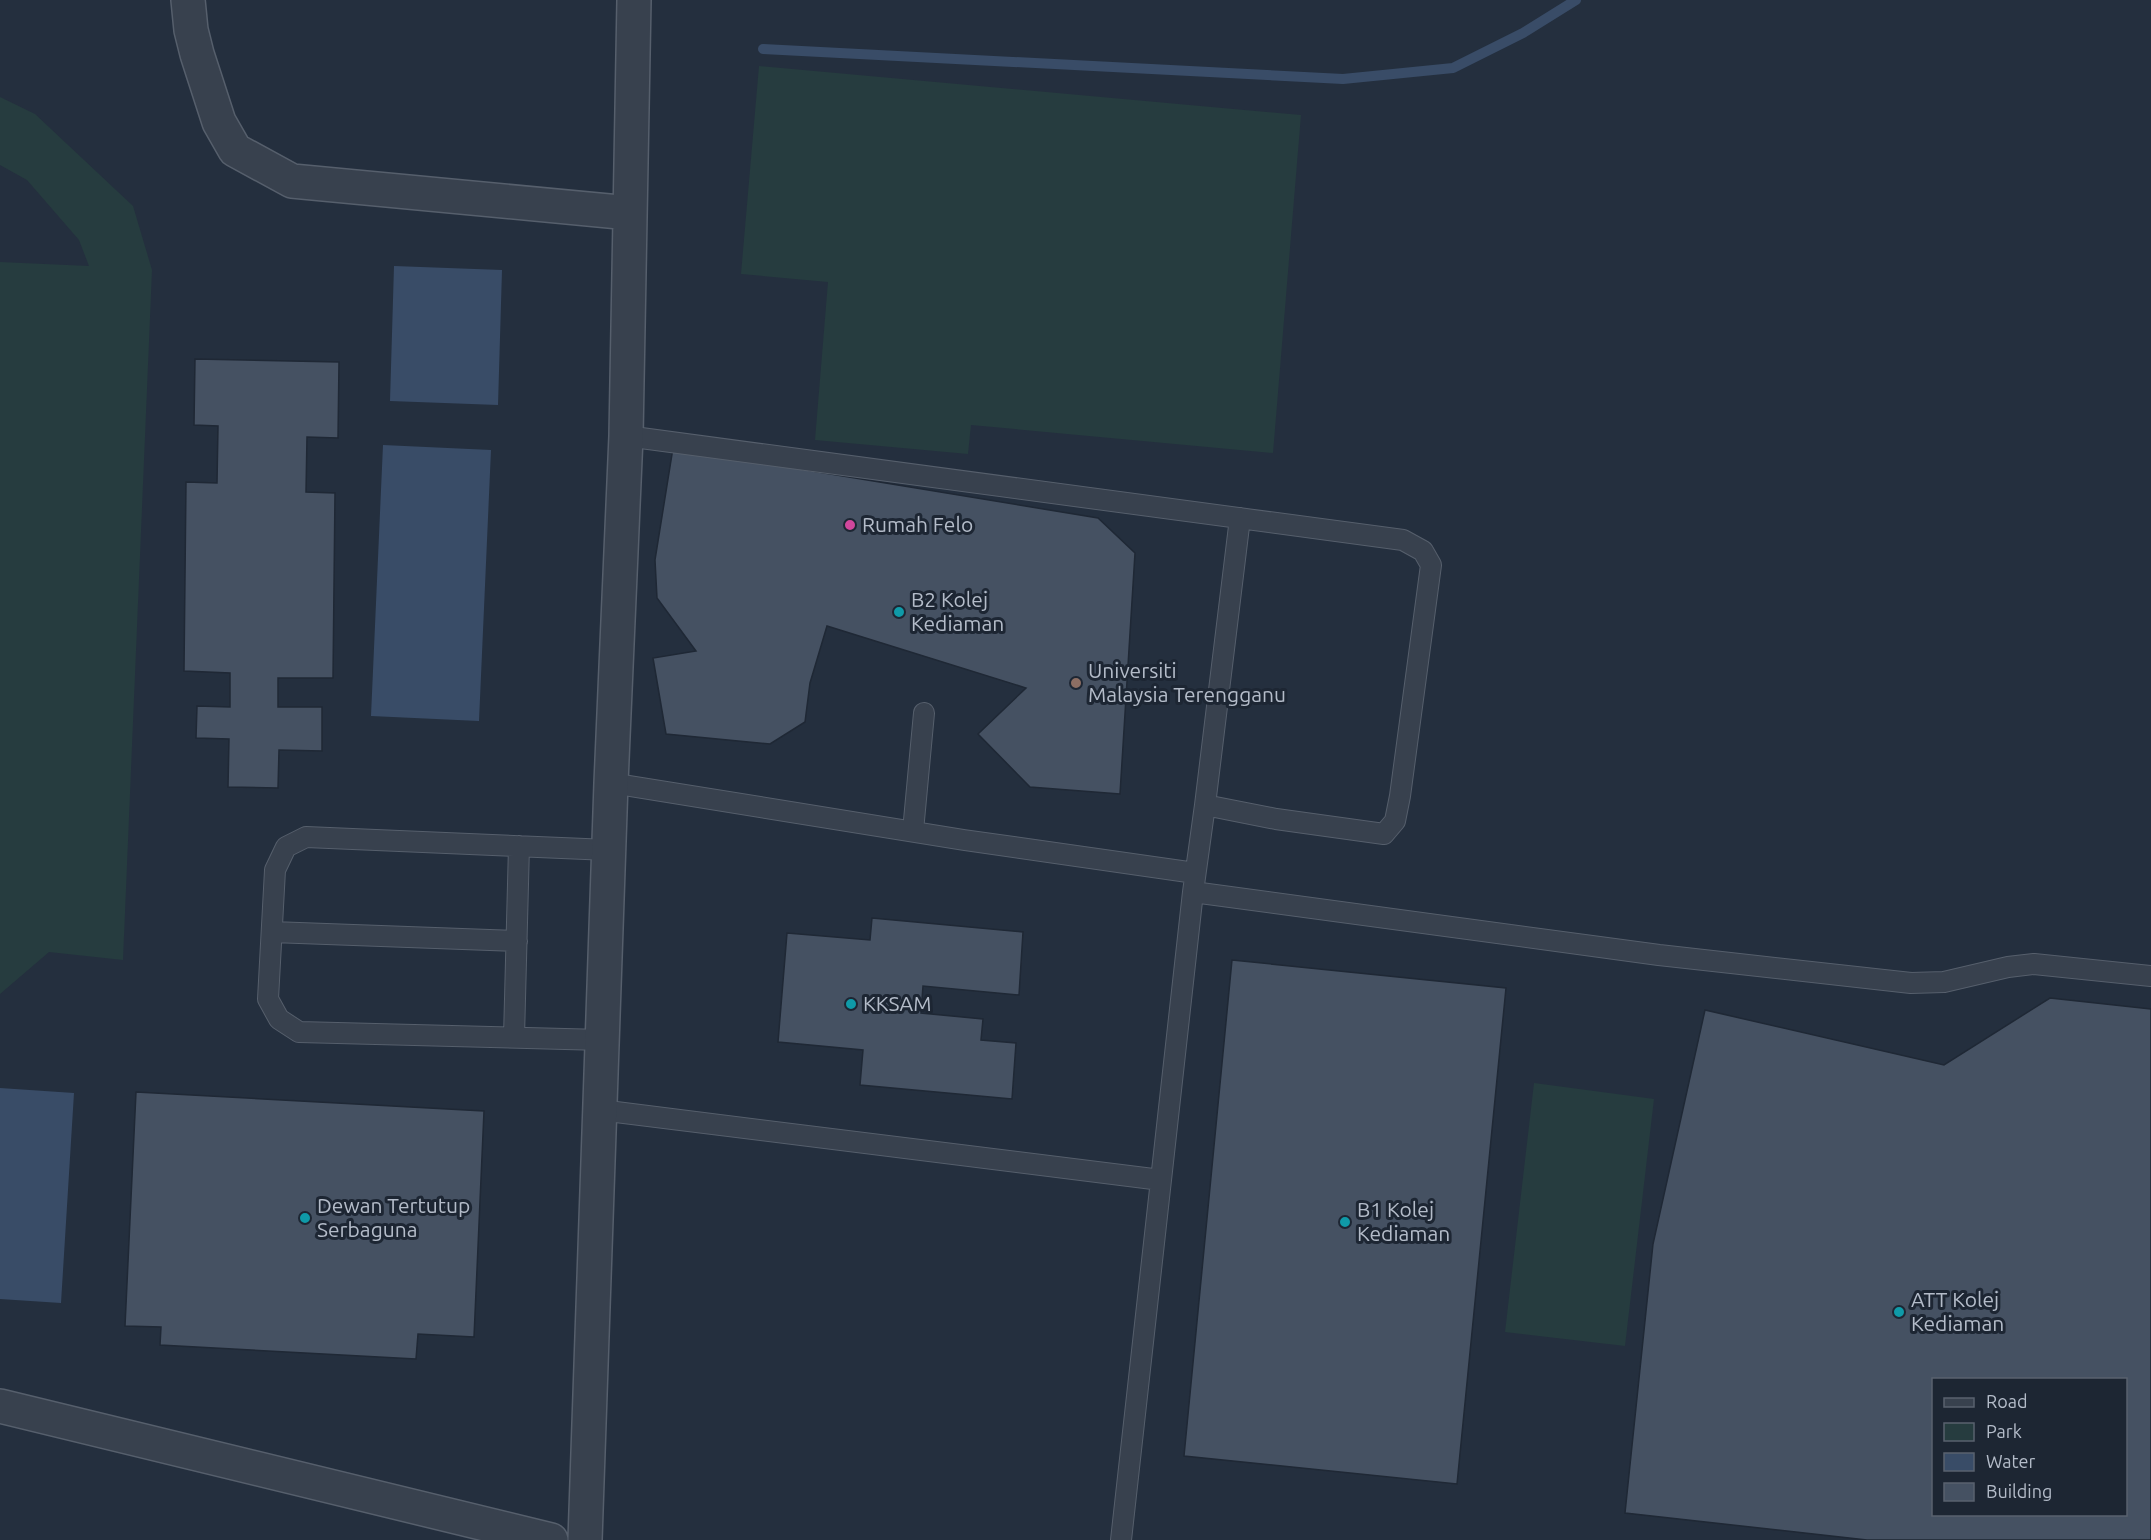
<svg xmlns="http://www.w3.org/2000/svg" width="2151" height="1540" font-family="Ubuntu,sans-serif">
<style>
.green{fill:#263c3f}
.water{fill:#394c67}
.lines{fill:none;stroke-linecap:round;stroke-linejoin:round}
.stream{stroke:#394c67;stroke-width:10}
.building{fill:#455162;stroke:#1f2835;stroke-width:1.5;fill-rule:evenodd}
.service-casing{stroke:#565f6c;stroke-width:22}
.minor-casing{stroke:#565f6c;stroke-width:36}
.service{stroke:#38414e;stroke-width:20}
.minor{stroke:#38414e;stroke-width:33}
.hotel-dot{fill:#d1479c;stroke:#1d2633;stroke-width:2}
.culture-dot{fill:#0f9aa8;stroke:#1d2633;stroke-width:2}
.education-dot{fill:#8d6e63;stroke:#1d2633;stroke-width:2}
.labels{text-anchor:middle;stroke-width:6;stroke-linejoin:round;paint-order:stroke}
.poi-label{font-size:21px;fill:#b4bcc9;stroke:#1d2633;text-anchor:start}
</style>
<rect width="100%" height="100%" fill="#242f3e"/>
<path class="green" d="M759 66 1301 115 1273 453 971 425 968 454 815 440 828 282 741 274Z
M0 97 35 114 133 206 152 270 123 960 49 952 0 994V262L89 266 79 240 27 180 0 165Z
M1534 1083 1654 1099 1625 1346 1505 1332Z"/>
<path class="water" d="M394 266 502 270 498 405 390 401Z
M383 445 491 450 479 721 371 716Z
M0 1088 74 1093 61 1303 0 1299Z"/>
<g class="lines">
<path class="stream" d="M763 49 1343 79 1453 68 1523 33 1576 0"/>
</g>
<path class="building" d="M195 359 339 362 338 438 307 437 306 492 335 493 333 678H278V707H322V751L279 750 278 788 228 787 229 739 196 738 197 706 230 707V673L184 671 186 482 217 483 218 426 194 425Z
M673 448 1098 518 1135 553 1120 794 1030 787 978 734 1026 688 827 626 810 683 805 722 770 744 666 734 653 658 696 651 657 598 655 560Z
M872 918 1023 932 1019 995 923 986 921 1013 983 1019 981 1040 1016 1043 1012 1099 860 1085 863 1050 778 1042 787 933 870 940Z
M1232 960 1506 988 1457 1484 1184 1456Z
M2050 998 2151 1009V1540H1867L1625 1513 1653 1244 1705 1010 1944 1065ZM1934 1380H2126V1514H1934Z
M136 1092 484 1111 474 1337 418 1334 416 1359 160 1345 161 1327 125 1326Z"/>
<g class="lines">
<g class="service-casing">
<path id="service" d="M626 436 1403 540 1423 551 1431 565 1400 796 1395 821 1384 834 1276 819 1205 805
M611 783 964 840 1195 873
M913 831 924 713
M1193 892 1659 955 1911 983 1944 982 2008 967 2034 964 2151 976
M272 932 517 941
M514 1037 519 846
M603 1040 299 1032 279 1019 268 999 275 870 286 847 306 837 609 850
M600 1110 1161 1180
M1121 1540 1193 892 1205 805 1240 518"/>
</g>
<g class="minor-casing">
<path id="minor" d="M188 0 191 30 197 54 219 122 235 150 292 181 630 213
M0 1406 551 1540
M585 1540 611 783 626 436 634 0"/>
</g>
<use href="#service" class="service"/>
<use href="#minor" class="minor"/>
</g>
<circle class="hotel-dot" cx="850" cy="525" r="6"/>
<g class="culture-dot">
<circle cx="899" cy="612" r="6"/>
<circle cx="851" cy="1004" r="6"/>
<circle cx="305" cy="1218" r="6"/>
<circle cx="1345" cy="1222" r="6"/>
<circle cx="1899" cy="1312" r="6"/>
</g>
<circle class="education-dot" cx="1076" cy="683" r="6"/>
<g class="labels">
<g class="poi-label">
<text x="862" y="532">Rumah Felo</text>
<text x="911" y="607">B2 Kolej<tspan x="911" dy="24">Kediaman</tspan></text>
<text x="1088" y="678">Universiti<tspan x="1088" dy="24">Malaysia Terengganu</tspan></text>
<text x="863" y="1011">KKSAM</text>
<text x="317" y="1213">Dewan Tertutup<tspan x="317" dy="24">Serbaguna</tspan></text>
<text x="1357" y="1217">B1 Kolej<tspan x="1357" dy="24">Kediaman</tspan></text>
<text x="1911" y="1307">ATT Kolej<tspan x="1911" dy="24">Kediaman</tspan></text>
</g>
</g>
<rect x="1932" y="1378" width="195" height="138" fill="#1d2633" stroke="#59626f" stroke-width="1.5"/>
<rect x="1944" y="1398" width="30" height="9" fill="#38414e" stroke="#59626f" stroke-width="1.5"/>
<text x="1986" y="1408" font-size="18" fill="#b4bcc9">Road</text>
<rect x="1944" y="1423" width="30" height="18" fill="#263c3f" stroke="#59626f" stroke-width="1.5"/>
<text x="1986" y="1438" font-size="18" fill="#b4bcc9">Park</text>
<rect x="1944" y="1453" width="30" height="18" fill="#394c67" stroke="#59626f" stroke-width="1.5"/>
<text x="1986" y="1468" font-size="18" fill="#b4bcc9">Water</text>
<rect x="1944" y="1483" width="30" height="18" fill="#455162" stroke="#59626f" stroke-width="1.5"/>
<text x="1986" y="1498" font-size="18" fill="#b4bcc9">Building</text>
</svg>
